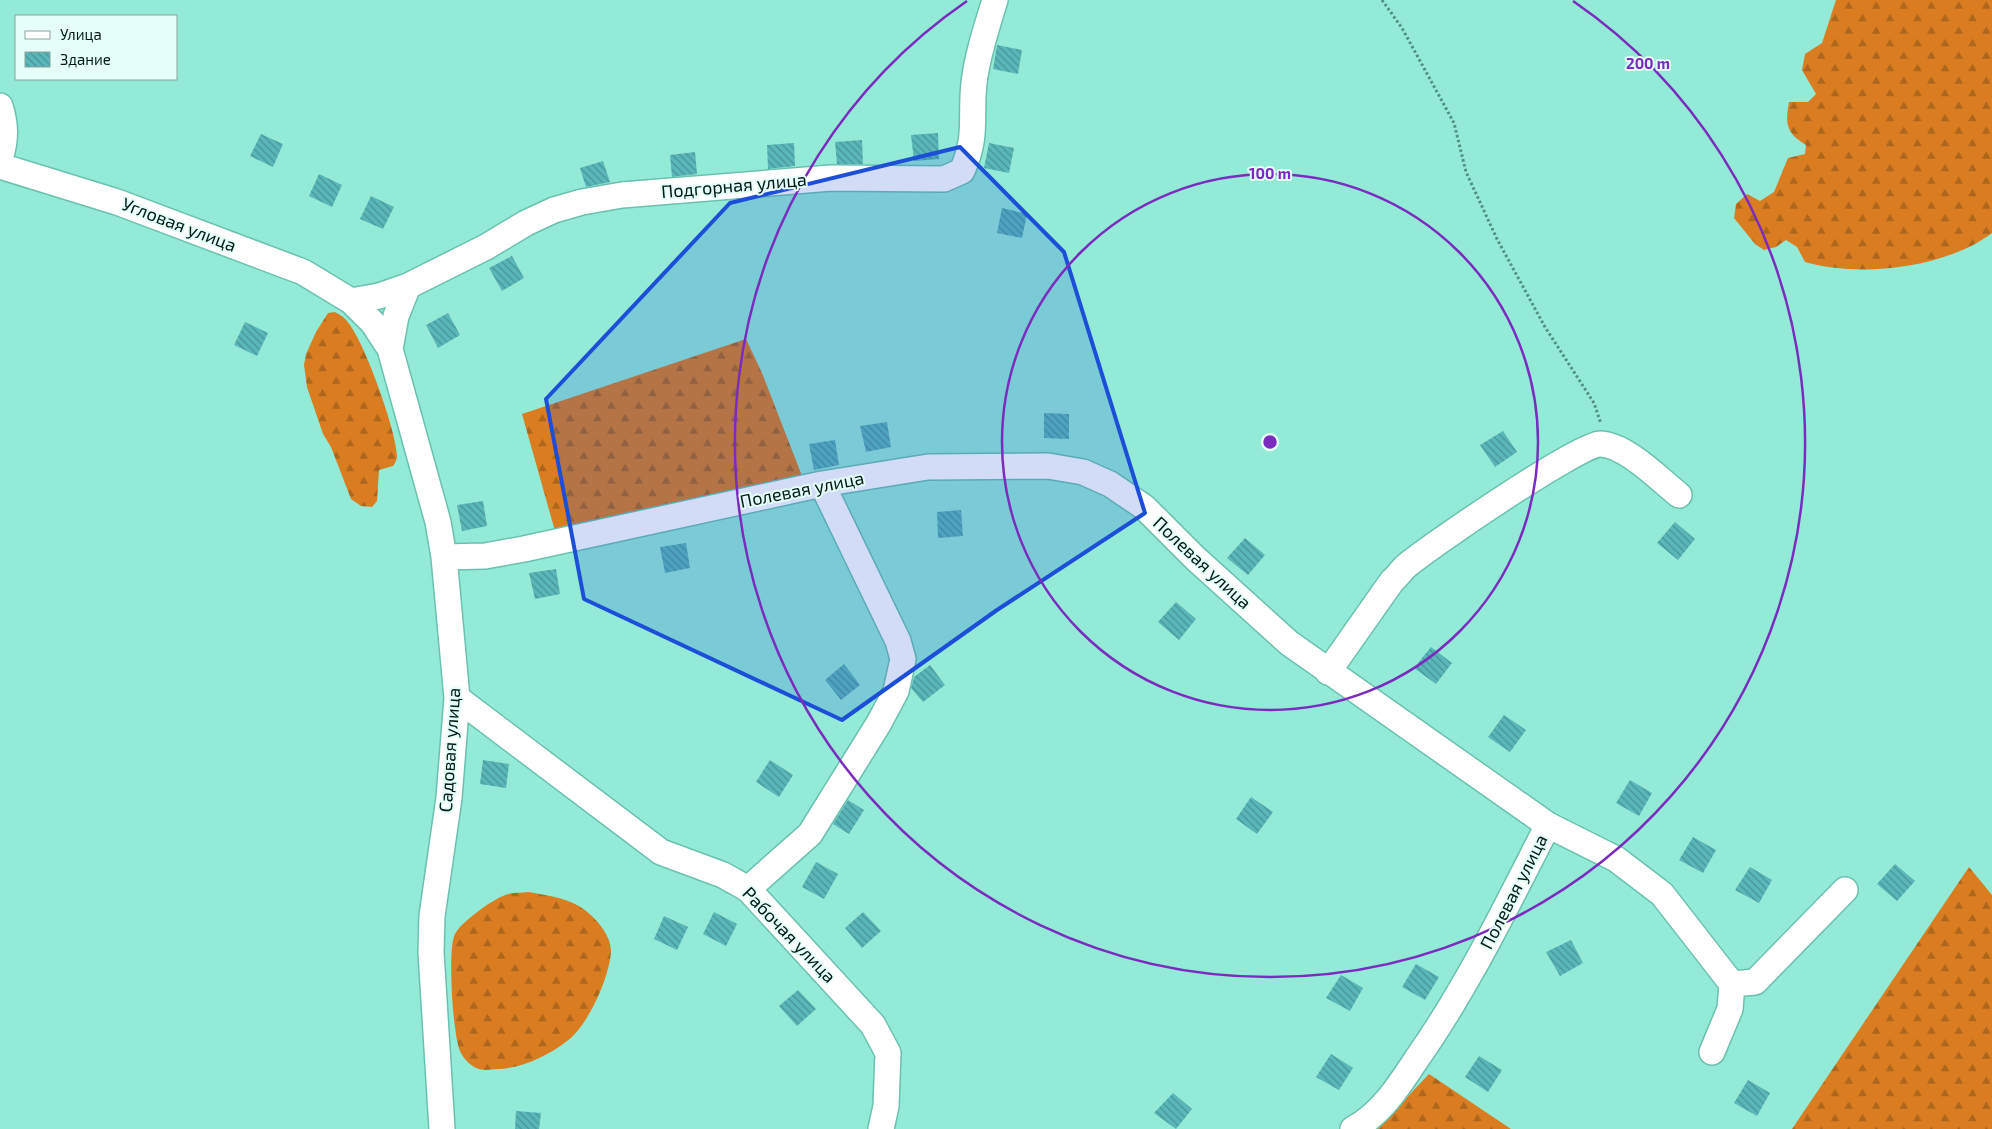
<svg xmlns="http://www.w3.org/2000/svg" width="1992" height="1129" font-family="'Exo 2',sans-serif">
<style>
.forest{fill:url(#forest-firs)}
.building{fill:url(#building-back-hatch)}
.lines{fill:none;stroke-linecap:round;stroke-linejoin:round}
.minor-casing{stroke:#6bc1af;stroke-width:28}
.path{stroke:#528e81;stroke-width:3;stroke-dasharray:2.5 2.5;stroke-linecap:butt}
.minor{stroke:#fff;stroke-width:25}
.marked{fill:#1d4ed8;fill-opacity:0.2;stroke:#1d4ed8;stroke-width:4;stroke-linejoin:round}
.ring{fill:none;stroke:#7b2cbf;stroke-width:2.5}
.labels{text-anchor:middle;stroke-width:4;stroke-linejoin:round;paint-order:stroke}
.street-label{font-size:18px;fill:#011c17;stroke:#e5fef7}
.centre{fill:#7b2cbf;stroke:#e5fef7;stroke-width:2.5}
.ring-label{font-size:15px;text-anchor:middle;font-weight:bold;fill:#7b2cbf;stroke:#e5fef7;stroke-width:4;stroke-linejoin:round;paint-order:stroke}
</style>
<defs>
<pattern id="forest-firs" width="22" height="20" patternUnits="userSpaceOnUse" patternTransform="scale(1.25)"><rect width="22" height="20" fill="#da7d21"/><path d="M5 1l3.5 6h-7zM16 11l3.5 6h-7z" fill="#ae661c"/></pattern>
<pattern id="building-back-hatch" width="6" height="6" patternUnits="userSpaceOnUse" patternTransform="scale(1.25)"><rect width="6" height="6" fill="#59b7ba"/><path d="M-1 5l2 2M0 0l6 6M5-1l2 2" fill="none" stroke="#479496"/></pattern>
</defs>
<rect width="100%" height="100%" fill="#93ead7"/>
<path class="forest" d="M1836 0H1992V233C1946 268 1860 278 1805 262L1797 247 1786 240 1776 247 1764 250 1755 244 1734 218 1736 204 1747 194 1760 201 1774 192 1788 158 1805 154 1806 145C1786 133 1785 124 1789 102H1808L1816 94 1802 70 1805 54 1822 43Z
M335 312C338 314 343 316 345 319 362 334 397 432 397 456 397 460 395 463 393 466L379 470 377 501 372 507 361 506 351 499 331 447 323 434 307 387 304 365 306 354 316 332 328 313Z
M746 339 762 373 804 481 555 531 522 414Z
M1969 867 1992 895V1129H1792Z
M528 892C545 895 563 897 579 906 592 914 611 933 611 951 610 976 588 1026 567 1041 548 1056 522 1068 498 1069 492 1069 484 1071 479 1069 471 1067 463 1058 460 1051 453 1036 447 949 455 934 461 922 492 900 505 895 511 892 521 893 528 892Z
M1429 1074 1511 1129H1377Z"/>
<path class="building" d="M997 45 1022 50 1018 74 993 69Z
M938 133 939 159 914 161 911 135Z
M261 134 283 144 273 167 250 156Z
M862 140 863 164H837L835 142Z
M794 143 795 166 768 169 767 145Z
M989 143 1014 148 1009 173 984 168Z
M695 152 697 174 672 177 670 155Z
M603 161 610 182 586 187 580 168Z
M319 174 342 185 332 207 309 196Z
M371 196 394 207 383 229 360 219Z
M1002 208 1027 214 1022 238 997 233Z
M512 256 524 278 502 291 489 268Z
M448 313 460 335 438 348 426 325Z
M245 322 268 333 257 356 234 345Z
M1044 413 1069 414V439L1044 438Z
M887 422 891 447 866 452 860 426Z
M1503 431 1517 452 1495 467 1480 445Z
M835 440 839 465 814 470 809 444Z
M483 501 487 526 462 531 457 505Z
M961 510 963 536 938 538 937 512Z
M1675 522 1695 539 1678 560 1657 543Z
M1245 538 1265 555 1248 575 1227 558Z
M686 543 690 568 665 573 660 547Z
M556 569 560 594 535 599 529 573Z
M1176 602 1196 619 1179 640 1158 622Z
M1431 647 1452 663 1436 684 1414 668Z
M844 664 860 685 841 700 825 680Z
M930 665 945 685 923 702 911 688 914 677Z
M1504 715 1526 730 1510 752 1488 737Z
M483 760 509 764 506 788 480 784Z
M770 760 793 775 779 797 756 782Z
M1630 780 1652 793 1639 816 1616 803Z
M1251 797 1273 812 1257 834 1236 819Z
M848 800 864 810 849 834 833 824Z
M1693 837 1716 850 1703 873 1679 860Z
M816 862 838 874 824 899 802 887Z
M1895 864 1915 881 1897 901 1877 884Z
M1750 867 1772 880 1759 903 1735 890Z
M714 912 737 924 726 946 703 934Z
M863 912 881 931 862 948 845 928Z
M664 916 688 927 677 950 654 939Z
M1571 940 1583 963 1560 976 1546 952Z
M1416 964 1439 977 1425 1000 1402 987Z
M1341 975 1363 988 1350 1011 1326 998Z
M798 990 816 1009 797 1026 779 1006Z
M1331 1054 1353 1068 1339 1090 1316 1077Z
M1479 1056 1502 1070 1488 1092 1465 1077Z
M1748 1080 1770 1093 1757 1116 1734 1103Z
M1173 1093 1192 1109 1176 1129 1154 1113Z
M516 1111 541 1113 539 1129H515Z"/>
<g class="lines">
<g class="minor-casing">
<path id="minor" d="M0 106C6 125 6 140 0 159
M0 166 117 202 303 272 351 301 373 323 390 349 438 522 444 557 457 698 449 798 432 916 431 952 442 1129
M351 301 379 296 408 286 486 247 526 223 554 210 582 202 622 195 831 178 944 179 962 171C978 135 970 119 974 83 977 56 987 26 995 0
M390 349 396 316 408 286
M444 557 485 556 524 549 822 484 928 467 1048 466 1083 472 1110 484 1144 507 1195 558 1289 643 1548 825C1507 905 1468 986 1416 1060 1399 1086 1381 1114 1353 1129
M1328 672 1392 581C1397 577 1401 571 1405 567 1427 548 1579 444 1600 444 1625 444 1660 480 1679 495
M457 698 661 852 723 875 748 889 873 1025 888 1053 886 1106 881 1129
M1548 825 1616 859 1662 894 1732 984
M748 889 810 834 879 723 896 691 903 659 898 641 822 484
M1712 1052 1730 1009 1732 984 1755 982 1845 890"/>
</g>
<path class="path" d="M1382 0 1402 28 1454 123 1466 172 1497 239 1545 327 1594 403 1601 424"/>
<use href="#minor" class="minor"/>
</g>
<path class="marked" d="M960 147 1064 252 1145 513 997 610 842 720 584 599 546 399 730 203Z"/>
<g class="ring">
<circle cx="1270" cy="442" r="268"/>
<path d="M1573 1A535 535 0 1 1 967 1"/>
</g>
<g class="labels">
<g class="street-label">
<text transform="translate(734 186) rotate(-5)" y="6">Подгорная улица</text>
<text transform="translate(179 225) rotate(21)" y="6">Угловая улица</text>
<text transform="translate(802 490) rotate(-11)" y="6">Полевая улица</text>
<text transform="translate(1202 563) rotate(43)" y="6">Полевая улица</text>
<text transform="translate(450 750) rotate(-86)" y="6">Садовая улица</text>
<text transform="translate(1514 892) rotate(-63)" y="6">Полевая улица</text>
<text transform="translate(789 935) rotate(46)" y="6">Рабочая улица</text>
</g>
</g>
<circle cx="1270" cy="442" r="8" class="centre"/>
<g class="ring-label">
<text x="1648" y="69">200 m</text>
<text x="1270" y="179">100 m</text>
</g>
<rect x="15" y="15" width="162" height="65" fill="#e5fef7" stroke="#8aa49d"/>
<rect x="25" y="31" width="25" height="8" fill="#ffffff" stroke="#8aa49d"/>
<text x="60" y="40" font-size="15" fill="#011c17">Улица</text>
<rect x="25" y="52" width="25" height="15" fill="url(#building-back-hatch)" stroke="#8aa49d"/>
<text x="60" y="65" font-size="15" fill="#011c17">Здание</text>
</svg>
